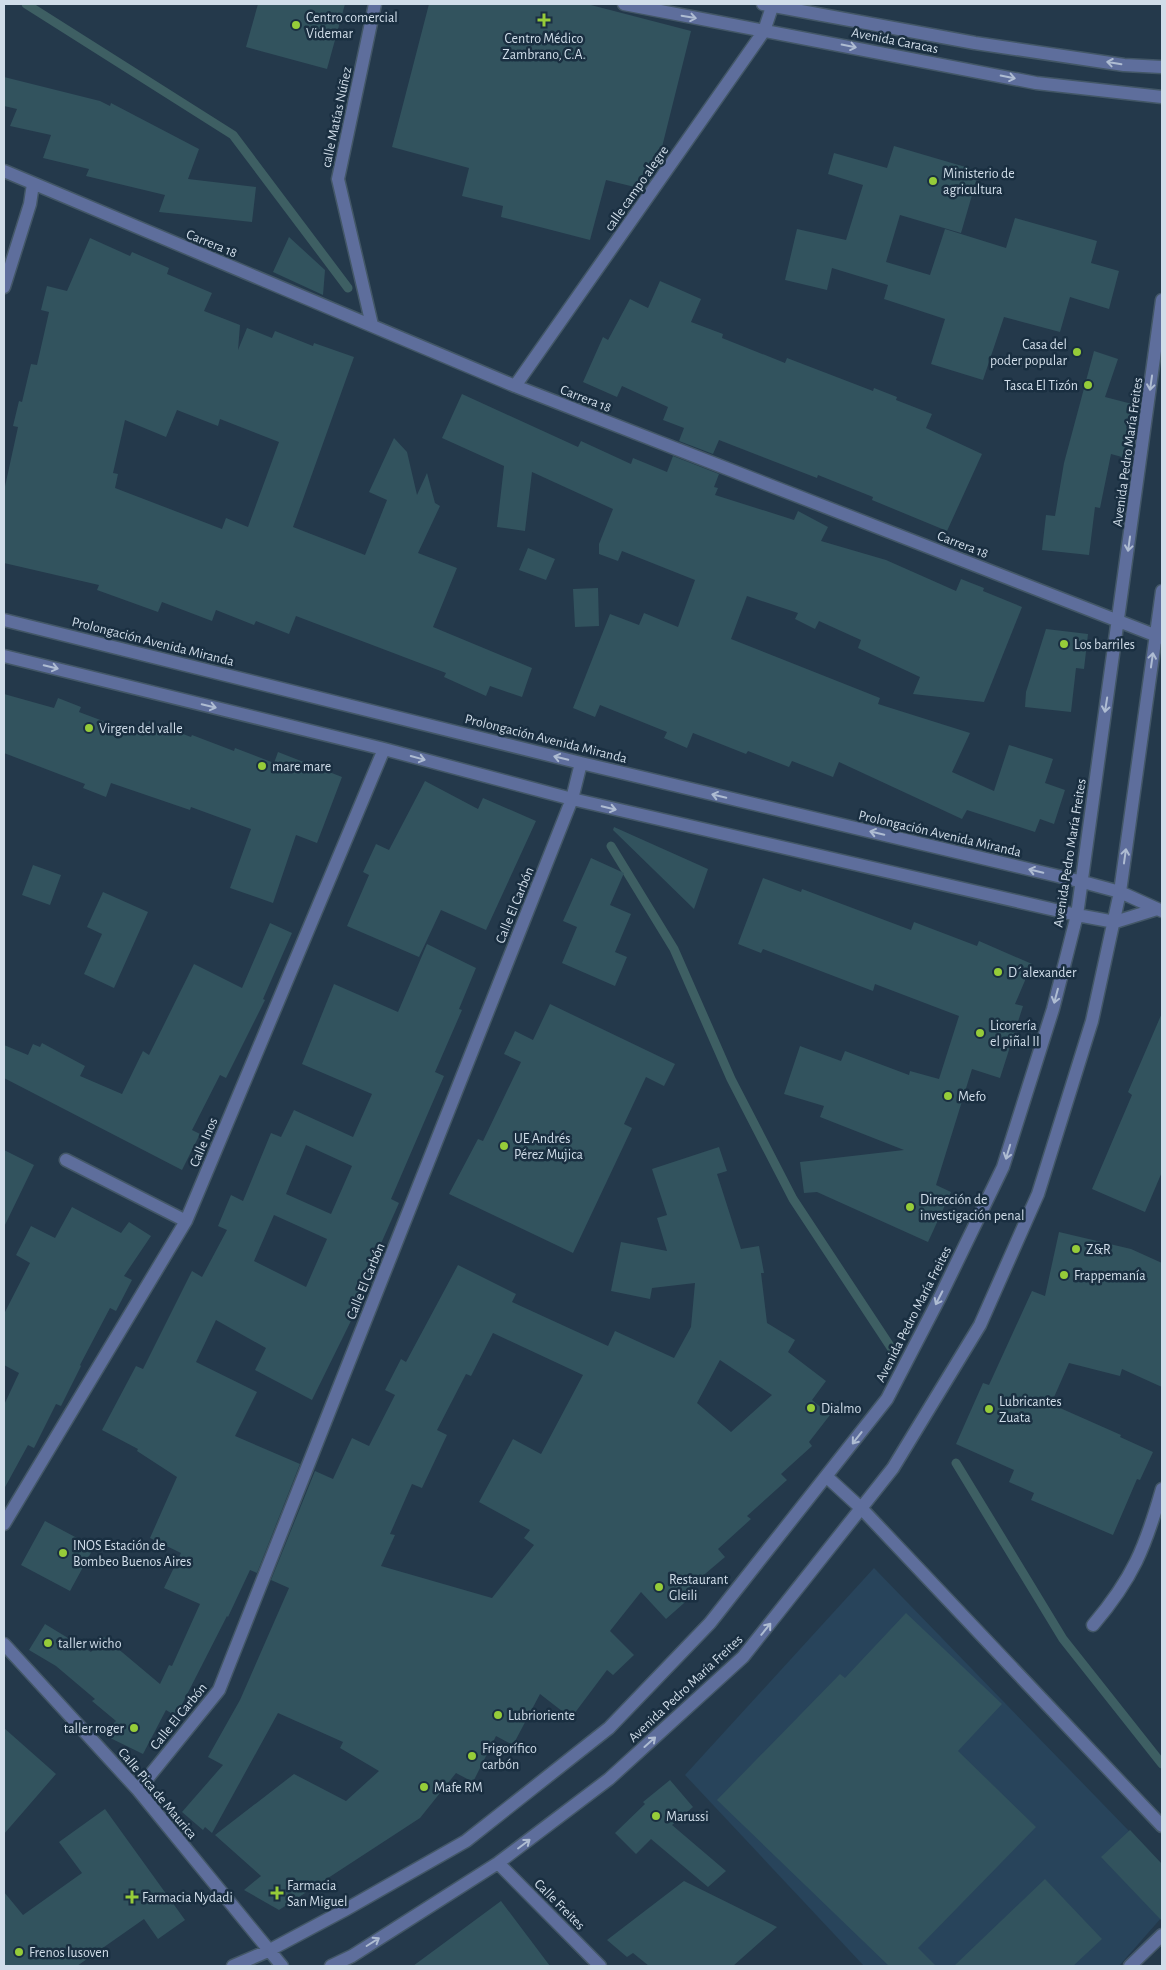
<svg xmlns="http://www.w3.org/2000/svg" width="1166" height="1970" font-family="'Alegreya Sans',sans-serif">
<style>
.built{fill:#28445b}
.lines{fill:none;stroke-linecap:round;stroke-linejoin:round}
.stream{stroke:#3e5f63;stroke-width:9}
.building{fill:#32535e;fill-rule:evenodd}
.minor-casing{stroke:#435767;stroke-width:15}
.minor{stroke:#5e6e9c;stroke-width:12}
.oneway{stroke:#aebcd2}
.poi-dot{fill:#96cc39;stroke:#1a2f41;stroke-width:2}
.labels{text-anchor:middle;stroke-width:5;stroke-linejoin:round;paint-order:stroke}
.poi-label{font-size:14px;fill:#d0dde9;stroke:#1a2f41;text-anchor:start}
.street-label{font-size:14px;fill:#d0dde9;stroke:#1a2f41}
</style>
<rect width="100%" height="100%" fill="#24394b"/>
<path class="built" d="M874 1568 1162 1865V1917L1119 1966H864L685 1775Z"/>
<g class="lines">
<path class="stream" d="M26 4 233 135 348 288
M611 846 674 949 731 1079 793 1199 892 1349
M956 1463 1063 1639 1162 1764"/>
</g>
<path class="building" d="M258 4H345L327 69 246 47Z
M429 4H587L691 31 656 171 643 189 606 180 590 240 501 217 503 206 462 196 469 168 392 147Z
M4 77 100 101 110 106 111 103 199 149 188 179 256 187 252 222 159 212 165 195 86 176 89 169 43 158 51 135 10 126 17 109 4 106Z
M894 146 979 171 961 233 900 215 886 262 930 275 945 229 1006 248 1015 218 1097 241 1091 263 1119 271 1109 309 1070 297 1060 332 1004 317 983 380 931 364 945 319 884 299 888 285 832 268 827 290 785 280 797 229 846 240 863 185 828 174 834 153 887 168Z
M289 237 325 270 323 295 273 272Z
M90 238 130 256 132 252 169 268 167 274 212 293 204 311 240 325 238 350 247 328 272 338 275 331 313 346 314 343 354 357 293 527 365 555 387 500 369 492 394 438 407 452 417 495 427 473 435 503 440 506 418 553 457 568 433 627 532 668 522 697 490 686 486 696 444 677 446 673 296 616 289 634 256 621 254 625 216 610 212 621 162 602 158 612 97 590 99 585 4 563V491L18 427 13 426 19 401 22 402 31 364 37 365 49 312 41 310 47 286 67 291ZM177 410 218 426 220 419 279 442 248 527 226 518 222 529 115 488 118 474 113 473 125 420 166 437Z
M660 281 701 299 691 322 723 334 722 338 785 363 787 358 873 391 874 388 897 397 896 400 932 414 926 428 982 454 947 531 872 500 873 497 818 475 817 478 719 440 713 454 679 441 684 428 663 420 668 407 622 386 617 397 583 382 603 337 608 340 630 299 648 308Z
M1094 351 1118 359 1105 397 1136 405 1122 457 1111 454 1100 508 1095 507 1089 555 1042 550 1046 515 1055 516 1064 463Z
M462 394 578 447 581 441 631 464 633 458 667 472 673 456 719 474 714 487 718 488 715 495 794 520 798 511 828 527 821 541 886 560 956 591 961 579 984 588 983 591 1022 607 984 702 913 694 920 677 858 648 861 640 819 621 815 629 795 619 798 613 747 596 731 639 880 698 878 704 970 733 952 772 994 791 1009 745 1053 759 1045 783 1065 790 1054 824 1040 819 1035 832 967 810 962 819 839 762 833 777 792 761 789 767 748 751 746 754 693 733 687 748 664 738 667 732 600 705 595 717 573 708 610 614 639 625 644 613 678 627 695 580 622 551 618 561 599 554V544L613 509 532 472 525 531 497 527 504 466 442 438Z
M528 548 555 559 546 580 519 570Z
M598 588 599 626 575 627 573 589Z
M1046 629 1088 634 1084 669 1076 668 1071 712 1025 707 1026 692Z
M4 694 54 708 58 698 81 707 79 712 143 736 149 721 191 737 192 735 234 751 235 748 274 763 278 752 342 777 317 843 296 835 273 903 230 888 251 829 191 807 190 810 111 783 106 797 83 788 85 784 4 753Z
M425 781 478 809 483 798 536 821 486 930 441 910 419 957 347 926 369 875 363 872 376 844 389 850Z
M614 827 708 869 694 909 613 830Z
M591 858 624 873 610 905 631 914 615 952 627 957 615 986 562 963 577 927 563 921Z
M33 865 61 875 50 905 22 895Z
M763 878 801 892 802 889 911 930 914 922 977 946 979 941 1032 964 1015 1004 1023 1006 1000 1078 972 1069 936 1185 951 1192 928 1242 817 1192 804 1193 800 1162 904 1150 820 1117 824 1106 784 1094 800 1046 841 1061 845 1051 909 1075 910 1071 939 1079 959 1016 875 984 873 991 763 949 761 953 738 944Z
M103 892 148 912 114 988 84 974 102 934 87 927Z
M270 923 292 933 263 999 265 1000 226 1078 220 1075 192 1130 200 1134 182 1170 4 1078V1045L28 1055 33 1044 40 1047 42 1043 85 1066 80 1076 122 1094 143 1051 149 1055 194 964 242 988Z
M427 944 476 968 459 1009 462 1010 435 1072 444 1076 391 1199 399 1203 371 1266 377 1268 312 1400 255 1370 266 1348 216 1320 196 1362 257 1392 235 1436 300 1464 257 1573 250 1570 228 1617 227 1616 176 1716 166 1710 143 1754 102 1734 116 1721 92 1701 95 1699 56 1666 29 1650 45 1624 91 1652 104 1637 160 1684 169 1665 172 1666 200 1604 164 1588 181 1553 150 1538 177 1477 137 1451 138 1449 102 1430 136 1366 143 1369 192 1271 202 1277 227 1230 218 1226 231 1195 243 1201 271 1133 281 1137 294 1110 353 1137 372 1094 302 1064 334 984 398 1012ZM306 1145 352 1166 331 1214 286 1194ZM274 1215 327 1239 306 1287 254 1261Z
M550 1004 675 1064 664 1086 646 1077 624 1124 632 1128 573 1253 449 1194 478 1139 483 1141 521 1062 504 1054 515 1031 533 1040Z
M1162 1013V1172L1145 1212 1092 1189 1132 1095 1128 1092Z
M719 1147 727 1171 717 1174 741 1249 759 1246 764 1273H761L767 1323 795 1340 788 1352 826 1381 812 1400 830 1415 809 1442 812 1446 781 1474 787 1480 747 1516 751 1519 718 1549 725 1557 686 1590 692 1596 666 1619 641 1592 610 1631 634 1655 613 1675 607 1670 571 1718 540 1694 513 1745 496 1736 473 1782 456 1773 420 1818 279 1910 244 1890 261 1876 215 1835 294 1774 346 1801 379 1771 340 1748 343 1742 278 1713 212 1833 205 1827 203 1830 182 1812 223 1765 208 1757 240 1700 289 1588 271 1580 315 1471 333 1479 352 1438 369 1446 395 1395 385 1390 401 1359 406 1362 458 1265 516 1294 512 1302 608 1346 615 1331 674 1358 691 1327 695 1283 652 1288 650 1299 611 1291 621 1242 667 1251 657 1218 667 1215 652 1169ZM493 1333 583 1375 541 1454 513 1439 479 1502 530 1530 524 1538 534 1545 492 1598 381 1566 395 1535 390 1534 412 1484 422 1488 447 1435 437 1430 466 1374 471 1376ZM720 1360 772 1395 731 1432 697 1403Z
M4 1150 34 1165 4 1227Z
M72 1207 121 1233 129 1222 151 1236 124 1276 132 1280 116 1311 110 1308 80 1365 81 1366 61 1406 56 1404 34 1448 28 1445 4 1489V1405L19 1373 4 1365V1314L30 1263 16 1255 31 1226 55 1238Z
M1059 1232 1131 1249 1162 1263V1387L1122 1369 1120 1376 1069 1363 1051 1404 1121 1435 1120 1437 1153 1452 1140 1480 1137 1479 1113 1535 1031 1500 1034 1493 1009 1482 1014 1470 956 1444 983 1383 989 1385 1032 1291 1045 1296Z
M45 1521 94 1547 70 1591 21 1565Z
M906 1613 1002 1704 958 1751 1036 1827 918 1948 936 1966H889L717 1800 840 1674 845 1678Z
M4 1728 56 1774 4 1834Z
M670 1780 693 1807 672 1825 726 1871 708 1887 651 1839 636 1854 615 1833 645 1804 643 1802Z
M105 1809 185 1920 158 1939 144 1919 77 1966H4V1892L23 1915 82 1873 59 1842Z
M1130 1830 1162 1864V1921L1101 1857Z
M1045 1879 1102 1939 1073 1966H954Z
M684 1881 777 1927 733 1966H649L633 1953 627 1957 607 1940Z
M501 1901 550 1966H413Z"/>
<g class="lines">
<g class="minor-casing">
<path id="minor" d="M624 4 1036 83 1162 97
M763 4 975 43 1124 65 1162 67
M4 171 515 386 1162 638
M4 287 30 204 33 184
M372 325 338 179 375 4
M515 386 764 31 773 4
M4 620 581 763 1083 882 1120 892 1162 911
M4 656 384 749 572 799 1077 915 1115 922 1157 909
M66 1160 186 1221
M827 1477 862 1509 1162 1826
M4 1524 186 1221 384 749
M1093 1625C1133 1578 1145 1548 1162 1489
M4 1644 138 1790 282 1966
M138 1790 219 1690 572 799 581 763
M498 1863 600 1966
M233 1966 268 1951 343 1911 466 1841 609 1728 710 1623 887 1399 940 1297 1003 1167 1053 1009 1077 915 1162 300
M331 1966 352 1956 498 1863 609 1779 743 1657 893 1468 980 1325 1038 1194 1092 1021 1120 892 1162 591
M1130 1966 1162 1935"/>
</g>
<use href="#minor" class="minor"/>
</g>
<defs><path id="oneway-shaft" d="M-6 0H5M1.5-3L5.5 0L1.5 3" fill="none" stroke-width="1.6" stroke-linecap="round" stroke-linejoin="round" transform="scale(1.25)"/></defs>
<g class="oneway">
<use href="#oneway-shaft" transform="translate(689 17) rotate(10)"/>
<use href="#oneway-shaft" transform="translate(849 46) rotate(11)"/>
<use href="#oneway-shaft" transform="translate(1114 63) rotate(-171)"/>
<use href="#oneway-shaft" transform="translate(1008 77) rotate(11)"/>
<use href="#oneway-shaft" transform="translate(1151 383) rotate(98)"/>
<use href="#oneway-shaft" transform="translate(1129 544) rotate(98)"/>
<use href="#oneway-shaft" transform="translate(1152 660) rotate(-82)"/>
<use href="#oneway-shaft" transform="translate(51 667) rotate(14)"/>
<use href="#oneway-shaft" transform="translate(1106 705) rotate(99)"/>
<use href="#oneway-shaft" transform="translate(209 706) rotate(14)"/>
<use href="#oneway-shaft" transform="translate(418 758) rotate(15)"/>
<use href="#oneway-shaft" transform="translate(561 758) rotate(-166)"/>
<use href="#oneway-shaft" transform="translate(719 796) rotate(-167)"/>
<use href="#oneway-shaft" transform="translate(609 808) rotate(13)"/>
<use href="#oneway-shaft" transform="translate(877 833) rotate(-167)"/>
<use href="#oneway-shaft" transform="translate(1125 856) rotate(-82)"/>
<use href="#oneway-shaft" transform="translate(1036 871) rotate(-167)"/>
<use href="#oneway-shaft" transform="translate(1056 996) rotate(105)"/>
<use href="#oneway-shaft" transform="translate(1008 1152) rotate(107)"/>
<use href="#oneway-shaft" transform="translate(939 1298) rotate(117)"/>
<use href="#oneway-shaft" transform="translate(857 1438) rotate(128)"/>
<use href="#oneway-shaft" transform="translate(766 1629) rotate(-51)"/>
<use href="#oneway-shaft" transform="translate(650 1742) rotate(-42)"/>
<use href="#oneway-shaft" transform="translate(524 1844) rotate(-37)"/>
<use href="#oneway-shaft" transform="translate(373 1942) rotate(-32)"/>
</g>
<g class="poi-dot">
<path d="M541.5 12.5h5v5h5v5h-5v5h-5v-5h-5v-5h5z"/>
<circle cx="296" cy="25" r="5"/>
<circle cx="933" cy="181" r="5"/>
<circle cx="1077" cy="352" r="5"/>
<circle cx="1088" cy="385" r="5"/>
<circle cx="1064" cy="644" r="5"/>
<circle cx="89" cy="728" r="5"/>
<circle cx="262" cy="766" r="5"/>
<circle cx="998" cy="972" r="5"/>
<circle cx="980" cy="1033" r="5"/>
<circle cx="948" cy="1096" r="5"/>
<circle cx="504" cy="1146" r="5"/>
<circle cx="910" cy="1207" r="5"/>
<circle cx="1076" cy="1249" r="5"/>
<circle cx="1064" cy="1275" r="5"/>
<circle cx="811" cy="1408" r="5"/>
<circle cx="989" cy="1409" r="5"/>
<circle cx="63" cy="1553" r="5"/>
<circle cx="659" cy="1587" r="5"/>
<circle cx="48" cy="1643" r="5"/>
<circle cx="498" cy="1715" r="5"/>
<circle cx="134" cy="1728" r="5"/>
<circle cx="472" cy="1756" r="5"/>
<circle cx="424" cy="1787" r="5"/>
<circle cx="656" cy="1816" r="5"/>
<path d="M274.5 1885.5h5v5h5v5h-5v5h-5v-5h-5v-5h5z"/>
<path d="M129.5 1889.5h5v5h5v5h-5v5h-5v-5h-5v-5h5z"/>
<circle cx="19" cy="1952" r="5"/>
</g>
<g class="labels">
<g class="poi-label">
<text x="306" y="22">Centro comercial<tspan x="306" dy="16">Videmar</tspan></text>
<text x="544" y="43" text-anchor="middle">Centro Médico<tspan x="544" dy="16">Zambrano, C.A.</tspan></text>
<text x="943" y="178">Ministerio de<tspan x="943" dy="16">agricultura</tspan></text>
<text x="1067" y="349" text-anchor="end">Casa del<tspan x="1067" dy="16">poder popular</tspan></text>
<text x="1078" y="390" text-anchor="end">Tasca El Tizón</text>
<text x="1074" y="649">Los barriles</text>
<text x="99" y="733">Virgen del valle</text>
<text x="272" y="771">mare mare</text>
<text x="1008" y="977">D´alexander</text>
<text x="990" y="1030">Licorería<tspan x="990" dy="16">el piñal II</tspan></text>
<text x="958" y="1101">Mefo</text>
<text x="514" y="1143">UE Andrés<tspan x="514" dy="16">Pérez Mujica</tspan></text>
<text x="920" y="1204">Dirección de<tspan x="920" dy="16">investigación penal</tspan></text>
<text x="1086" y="1254">Z&amp;R</text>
<text x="1074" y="1280">Frappemanía</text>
<text x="999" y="1406">Lubricantes<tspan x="999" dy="16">Zuata</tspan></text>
<text x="821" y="1413">Dialmo</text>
<text x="73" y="1550">INOS Estación de<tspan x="73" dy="16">Bombeo Buenos Aires</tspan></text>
<text x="669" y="1584">Restaurant<tspan x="669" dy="16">Gleili</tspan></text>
<text x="58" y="1648">taller wicho</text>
<text x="508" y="1720">Lubrioriente</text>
<text x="124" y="1733" text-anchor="end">taller roger</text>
<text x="482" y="1753">Frigorífico<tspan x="482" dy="16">carbón</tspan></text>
<text x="434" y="1792">Mafe RM</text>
<text x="666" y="1821">Marussi</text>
<text x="287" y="1890">Farmacia<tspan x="287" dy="16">San Miguel</tspan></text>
<text x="142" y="1902">Farmacia Nydadi</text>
<text x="29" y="1957">Frenos lusoven</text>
</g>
<g class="street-label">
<text transform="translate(895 40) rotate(11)" y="5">Avenida Caracas</text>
<text transform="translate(336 117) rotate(-78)" y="5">calle Matías Núñez</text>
<text transform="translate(636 188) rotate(-55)" y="5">calle campo alegre</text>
<text transform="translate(212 243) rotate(22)" y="5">Carrera 18</text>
<text transform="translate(586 398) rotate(21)" y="5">Carrera 18</text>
<text transform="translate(1127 452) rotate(-82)" y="5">Avenida Pedro María Freites</text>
<text transform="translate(963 544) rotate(21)" y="5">Carrera 18</text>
<text transform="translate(153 641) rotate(14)" y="5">Prolongación Avenida Miranda</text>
<text transform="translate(546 738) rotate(14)" y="5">Prolongación Avenida Miranda</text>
<text transform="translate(940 833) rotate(13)" y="5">Prolongación Avenida Miranda</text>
<text transform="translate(1069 853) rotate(-81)" y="5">Avenida Pedro María Freites</text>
<text transform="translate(514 905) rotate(-68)" y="5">Calle El Carbón</text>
<text transform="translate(203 1142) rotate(-67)" y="5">Calle Inos</text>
<text transform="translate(365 1281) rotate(-68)" y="5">Calle El Carbón</text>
<text transform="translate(913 1314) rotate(-63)" y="5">Avenida Pedro María Freites</text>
<text transform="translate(685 1688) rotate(-43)" y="5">Avenida Pedro María Freites</text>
<text transform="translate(178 1716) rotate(-51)" y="5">Calle El Carbón</text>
<text transform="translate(158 1793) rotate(50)" y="5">Calle Pica de Maurica</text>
<text transform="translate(560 1904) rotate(45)" y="5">Calle Freites</text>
</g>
</g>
<rect width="1166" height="1970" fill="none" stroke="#d0dde9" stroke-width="10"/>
</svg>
